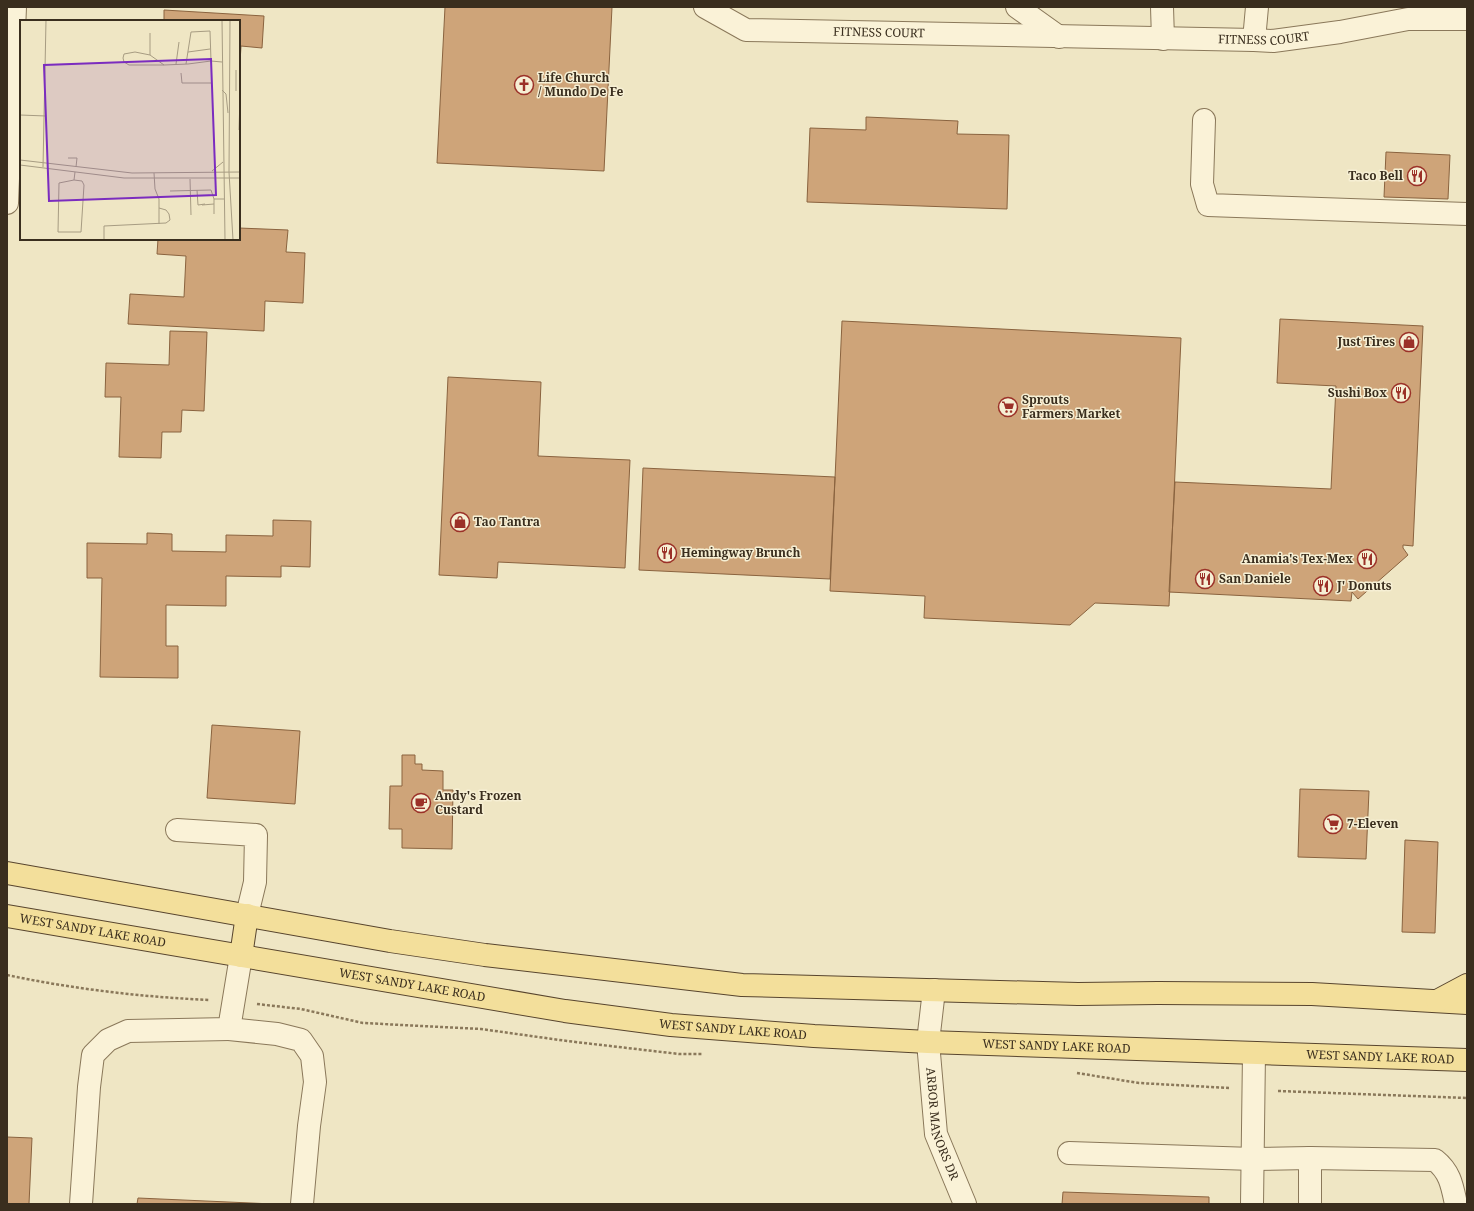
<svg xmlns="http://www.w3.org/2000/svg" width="1474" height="1211" font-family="'Noto Serif',serif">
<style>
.building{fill:#cea479;stroke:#8a633f}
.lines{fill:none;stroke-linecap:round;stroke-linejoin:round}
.minor-casing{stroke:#8a785a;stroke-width:24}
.major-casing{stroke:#58452e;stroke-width:24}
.path{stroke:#8a785a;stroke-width:2.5;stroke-dasharray:3 2;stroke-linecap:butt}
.minor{stroke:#faf2d7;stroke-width:22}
.major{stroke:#f3df9b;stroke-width:22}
.labels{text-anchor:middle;stroke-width:3;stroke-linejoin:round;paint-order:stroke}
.street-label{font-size:12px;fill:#3a2e1e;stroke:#f6efd4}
.poi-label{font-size:12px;font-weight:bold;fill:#3a2e1e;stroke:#f6efd4;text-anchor:start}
.inset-road{fill:none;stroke:#a79c82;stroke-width:1}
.view{fill:#7b2cbf;fill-opacity:0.15;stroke:#7b2cbf;stroke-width:2}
.inset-edge{fill:none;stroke:#3a2e1e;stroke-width:2}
</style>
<rect width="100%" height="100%" fill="#efe6c4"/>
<path class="building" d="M445 7H612L604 171 437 163Z
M164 10 264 16 262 48 241 46 239 79V21H164Z
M866 117 958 121 957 134 1009 135 1007 209 807 202 810 128 866 130Z
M1386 152 1450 155 1448 199 1384 197Z
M239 228 288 230 286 252 305 253 303 303 265 301 264 331 128 324 130 294 184 297 186 256 157 254 158 239H239Z
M1280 319 1423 326 1413 546 1403 545V548L1408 555 1358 599 1352 592 1351 601 1169 592 1175 482 1331 489 1336 386 1277 383Z
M842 321 1181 338 1169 606 1095 603 1070 625 924 618 925 596 830 591Z
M170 331 207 332 204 411 182 410 181 432H162L161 458 119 457 121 397H105L106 363 169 365Z
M448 377 541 382 538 456 630 460 625 568 498 562 497 578 439 575Z
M643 468 835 477 830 579 639 570Z
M273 520 311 521 310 567 281 566V577L226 576V606L166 605V646H178V678L100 677 102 578H87V543L147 544V533L172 534V551L226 552V535L273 536Z
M212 725 300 731 295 804 207 798Z
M402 755H415V764H422V770L443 771V790H453L452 849 402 848V829H389L390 786H402Z
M1300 789 1369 791 1366 859 1298 857Z
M1405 840 1438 842 1435 933 1402 932Z
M7 1137 32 1138 29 1204H7Z
M1063 1192 1209 1197V1204H1062Z
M138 1198 273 1204H137Z"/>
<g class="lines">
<g class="minor-casing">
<g id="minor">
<path id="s1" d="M705 7 746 30 1254 40 1273 41 1340 32 1408 19H1467"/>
<path d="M1017 7 1059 37"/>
<path d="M1162 7 1163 39"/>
<path d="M1254 40 1257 7"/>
<path d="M1204 120 1202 184 1208 205 1467 214"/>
<path d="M7 203 15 7"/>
<path d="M177 830 256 835 255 882 247 915"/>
<path id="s2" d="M934 990 928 1042 936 1134 965 1204"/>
<path d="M229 1029 277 1034 301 1040 312 1056 315 1082 309 1126 302 1204"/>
<path d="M1069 1153 1253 1159 1310 1158 1435 1160C1450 1172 1452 1185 1456 1204"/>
<path d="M1310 1158V1204"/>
<path d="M81 1204 89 1087 93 1055 108 1040 128 1031 229 1029 241 956"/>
<path d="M1252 1204 1254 1053"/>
</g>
</g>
<g class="major-casing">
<g id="major">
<path d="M7 873 390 941 485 955 742 985 1078 994 1158 993 1312 994 1467 1003"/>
<path id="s3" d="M7 916 565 1011 671 1025 814 1036 928 1042 1467 1060"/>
<path d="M241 956 247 915"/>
<path d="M1437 1001 1467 985"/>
</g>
</g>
<path class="path" d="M7 975C73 989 142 997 210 1000
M257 1004 301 1009 363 1023 481 1029 567 1041 679 1054H702
M1077 1073 1139 1083 1229 1088
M1278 1091 1467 1098"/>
<use href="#minor" class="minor"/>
<use href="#major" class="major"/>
</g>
<defs>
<g id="church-ring" transform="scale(1)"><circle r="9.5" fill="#f6efd4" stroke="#9b3128" stroke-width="1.5"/><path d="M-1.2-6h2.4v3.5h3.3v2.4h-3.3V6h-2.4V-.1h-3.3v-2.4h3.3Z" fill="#9b3128"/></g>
<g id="restaurant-ring" transform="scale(1)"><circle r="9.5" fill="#f6efd4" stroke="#9b3128" stroke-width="1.5"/><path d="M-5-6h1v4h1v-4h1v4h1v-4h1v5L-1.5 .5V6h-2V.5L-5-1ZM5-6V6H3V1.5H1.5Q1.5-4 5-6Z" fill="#9b3128"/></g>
<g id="shop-ring" transform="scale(1)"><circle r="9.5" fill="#f6efd4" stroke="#9b3128" stroke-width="1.5"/><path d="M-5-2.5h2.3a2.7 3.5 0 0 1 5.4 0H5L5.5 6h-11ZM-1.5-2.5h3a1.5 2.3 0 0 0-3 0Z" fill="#9b3128"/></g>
<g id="supermarket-ring" transform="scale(1)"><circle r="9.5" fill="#f6efd4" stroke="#9b3128" stroke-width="1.5"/><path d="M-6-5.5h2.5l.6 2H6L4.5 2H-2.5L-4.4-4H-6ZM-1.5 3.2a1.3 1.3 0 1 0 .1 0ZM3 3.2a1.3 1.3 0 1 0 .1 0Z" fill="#9b3128"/></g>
<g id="cafe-ring" transform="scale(1)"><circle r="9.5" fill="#f6efd4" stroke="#9b3128" stroke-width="1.5"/><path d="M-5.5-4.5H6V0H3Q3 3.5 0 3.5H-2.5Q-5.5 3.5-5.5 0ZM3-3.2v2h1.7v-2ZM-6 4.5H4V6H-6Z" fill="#9b3128"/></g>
</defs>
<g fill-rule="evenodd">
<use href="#church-ring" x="524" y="85"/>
<use href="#restaurant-ring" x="1417" y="176"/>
<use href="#shop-ring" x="1409" y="342"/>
<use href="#restaurant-ring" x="1401" y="393"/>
<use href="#supermarket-ring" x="1008" y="407"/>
<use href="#shop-ring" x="460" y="522"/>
<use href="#restaurant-ring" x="667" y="553"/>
<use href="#restaurant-ring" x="1367" y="559"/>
<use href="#restaurant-ring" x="1205" y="579"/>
<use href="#restaurant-ring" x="1323" y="586"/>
<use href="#cafe-ring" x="421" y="803"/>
<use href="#supermarket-ring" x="1333" y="824"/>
</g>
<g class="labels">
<g class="street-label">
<text dy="4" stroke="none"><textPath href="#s1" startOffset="180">FITNESS COURT</textPath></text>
<text dy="4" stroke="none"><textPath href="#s1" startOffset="565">FITNESS COURT</textPath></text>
<text dy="4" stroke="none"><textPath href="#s3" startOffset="87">WEST SANDY LAKE ROAD</textPath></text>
<text dy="4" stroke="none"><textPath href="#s3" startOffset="411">WEST SANDY LAKE ROAD</textPath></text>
<text dy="4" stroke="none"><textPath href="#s3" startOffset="735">WEST SANDY LAKE ROAD</textPath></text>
<text dy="4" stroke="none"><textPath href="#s3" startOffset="1059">WEST SANDY LAKE ROAD</textPath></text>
<text dy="4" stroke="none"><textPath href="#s3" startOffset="1383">WEST SANDY LAKE ROAD</textPath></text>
<text dy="4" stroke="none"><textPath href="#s2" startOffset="136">ARBOR MANORS DR</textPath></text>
</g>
<g class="poi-label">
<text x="538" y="82">Life Church<tspan x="538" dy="14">/ Mundo De Fe</tspan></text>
<text x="1403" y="180" text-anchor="end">Taco Bell</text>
<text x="1395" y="346" text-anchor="end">Just Tires</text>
<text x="1387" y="397" text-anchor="end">Sushi Box</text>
<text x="1022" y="404">Sprouts<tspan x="1022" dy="14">Farmers Market</tspan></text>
<text x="474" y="526">Tao Tantra</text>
<text x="681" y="557">Hemingway Brunch</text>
<text x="1353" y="563" text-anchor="end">Anamia's Tex-Mex</text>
<text x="1219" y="583">San Daniele</text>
<text x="1337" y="590">J' Donuts</text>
<text x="435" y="800">Andy's Frozen<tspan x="435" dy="14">Custard</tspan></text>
<text x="1347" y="828">7-Eleven</text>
</g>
</g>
<g transform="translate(20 20)">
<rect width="220" height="220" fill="#efe6c4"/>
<path class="inset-road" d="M202 0 205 220M210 0 209 152 213 220M168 32 190 29M130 35V13M156 44 159 22M166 44 171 12 190 11 191 41M144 45 130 35 115 32 104 34 103 38 104 42 109 45H144L168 44 191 41 202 42M161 53 162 63H191M202 70 206 74 208 93M216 71V50M0 95 26 96M219 110 220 78M220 119V137M48 138H57L56 147M0 140 112 153 220 152M0 145 104 158H220M23 147 26 0M192 151 203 142M134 153 135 169 139 179V204M170 159 171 195M54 160 62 161 64 165 61 212H38L39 163 54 160 55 152M177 170 178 185 185 184M150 171 191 170 194 179H204M182 185 194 184M194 194V179M84 220V206L146 203 150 200 149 194 146 190 139 188"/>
<path class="view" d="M191 39 196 175 29 181 24 45Z"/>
<rect width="220" height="220" class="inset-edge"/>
</g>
<rect width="1474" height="1211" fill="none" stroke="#3a2e1e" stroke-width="16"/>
</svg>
